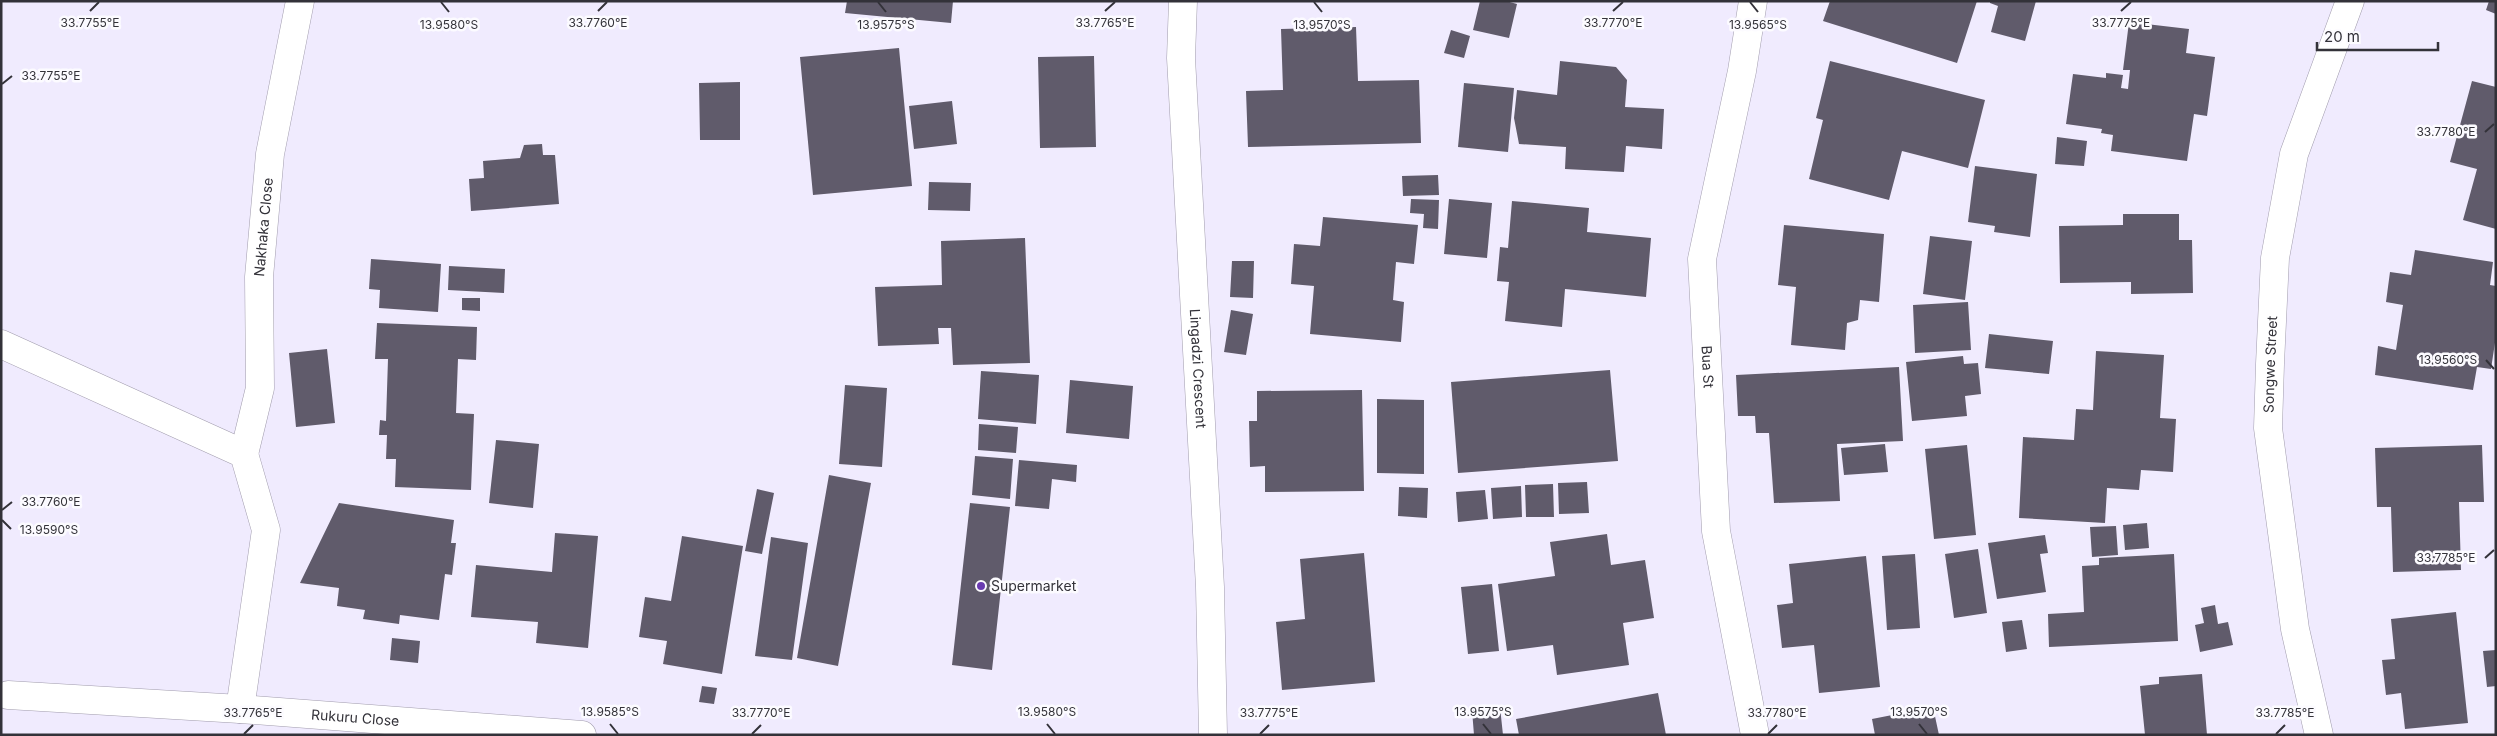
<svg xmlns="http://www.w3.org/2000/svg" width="2497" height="736" font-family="Inter,sans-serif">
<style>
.building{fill:#605b6b}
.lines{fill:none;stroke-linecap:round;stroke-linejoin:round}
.minor-casing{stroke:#a19cad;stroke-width:29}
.minor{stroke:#fff;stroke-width:28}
.ticks{fill:none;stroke:#333239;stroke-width:2}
.poi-dot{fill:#6a3ab1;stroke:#fcfbff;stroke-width:2}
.labels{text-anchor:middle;stroke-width:5;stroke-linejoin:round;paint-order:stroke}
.street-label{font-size:14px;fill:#333239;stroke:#fcfbff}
.poi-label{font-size:14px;fill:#333239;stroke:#fcfbff;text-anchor:start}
.ticks-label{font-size:12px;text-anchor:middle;fill:#333239;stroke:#fcfbff;stroke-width:5;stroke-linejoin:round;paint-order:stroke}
</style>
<rect width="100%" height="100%" fill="#f0ebfe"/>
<path class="building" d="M847 1H953L951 23 845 13Z
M1480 1H1506L1517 4 1509 38 1473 30Z
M1830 1H1977L1957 63 1823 21Z
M1990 1H2036L2025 41 1991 32 1998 6 1990 3Z
M2489 1H2496V14L2486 10Z
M2129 22 2189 29 2186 53 2215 57 2207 116 2194 114 2187 161 2111 151 2113 135 2101 133 2102 129 2066 124 2073 74 2106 78V73L2123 75 2121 88 2128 89 2130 70H2123Z
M1356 27 1358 81 1419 80 1421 143 1248 147 1246 91 1283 90 1281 29Z
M1451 30 1470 36 1464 58 1444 53Z
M899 48 912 186 813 195 800 57Z
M1094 56 1096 147 1040 148 1038 57Z
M1560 61 1616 67 1627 80 1625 107 1664 109 1662 149 1626 146 1624 172 1565 169 1566 147 1519 144 1514 118 1517 90 1557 95Z
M1830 61 1985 100 1968 168 1902 151 1889 200 1809 179 1823 120 1816 118Z
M2472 81 2496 87V229L2463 220 2477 169 2450 162Z
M740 82V140H700L699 83Z
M1464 83 1514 88 1508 152 1458 147Z
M952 101 957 144 914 149 909 106Z
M2057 137 2087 141 2084 166 2055 164Z
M542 144 543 155H555L559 204 471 211 469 179 484 178 483 161 520 158 524 145Z
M1975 166 2037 174 2030 237 1994 232 1995 226 1968 222Z
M1438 175 1439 195 1403 196 1402 176Z
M929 182 971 183 970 211 928 210Z
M1411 199 1439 200 1438 229 1423 228 1424 214 1410 213Z
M1449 199 1492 203 1487 258 1444 254Z
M1512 201 1589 208 1587 232 1651 238 1646 297 1565 289 1562 327 1505 321 1509 282 1497 281 1500 247 1508 248Z
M2123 214H2179V240H2192L2193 293 2131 294V282L2060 283 2059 226 2123 225Z
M1323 217 1418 225 1414 264 1396 262 1393 300 1404 302 1401 342 1310 334 1314 286 1291 284 1294 244 1320 246Z
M1784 225 1884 234 1879 302 1860 300 1858 320 1847 323 1845 350 1791 345 1796 287 1778 285Z
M1930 236 1972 241 1965 300 1923 294Z
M1025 238 1030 363 953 365 951 328H938L939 344 878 346 875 287 942 285 941 241Z
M2415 250 2493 262 2490 285 2496 286V336L2491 369 2477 367 2473 390 2375 375 2378 346 2396 350 2403 305 2386 302 2390 272 2411 275Z
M371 259 441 264 438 312 379 308 380 290 369 289Z
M1232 261H1254L1253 298 1230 297Z
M449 266 505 269 504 293 448 290Z
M462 298H480V311L462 310Z
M1968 302 1971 350 1915 353 1913 305Z
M1231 310 1253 314 1246 355 1224 352Z
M377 323 477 327 476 360 458 359 456 413 474 414 471 490 395 487 396 459H386L387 435H379L380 420 386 421 388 359H375Z
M1989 334 2053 341 2049 374 1985 368Z
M327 349 335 423 296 427 289 353Z
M2096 351 2164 355 2160 418 2176 419 2173 472 2141 470 2139 490 2107 488 2105 523 2019 518 2023 437 2074 440 2076 409 2093 410Z
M1963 356 1964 364 1978 363 1981 394 1965 396 1967 416 1912 421 1906 362Z
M1899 367 1903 441 1837 444 1840 501 1774 503 1769 433H1756L1755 416H1738L1736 375Z
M1610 370 1618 461 1458 473 1451 382Z
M981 371 1039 375 1036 424 978 419Z
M1070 380 1133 386 1129 439 1066 433Z
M845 385 887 388 882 467 839 464Z
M1362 390 1364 491 1265 492V466L1250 467 1249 421H1257V391Z
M1377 399 1424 400V474L1377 473Z
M979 424 1018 427 1016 453 978 450Z
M496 440 539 444 533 508 489 503Z
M1885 444 1888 472 1844 475 1841 448Z
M1967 445 1976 535 1934 539 1925 449Z
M2482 445 2484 502H2459L2461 570 2393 572 2391 507H2377L2375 448Z
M975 456 1013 459 1010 499 972 495Z
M1019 460 1077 465 1076 482 1052 479 1049 509 1015 506Z
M829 475 871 483 838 666 797 658Z
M1587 482 1589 513 1559 514 1558 483Z
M1553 484 1554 517H1526L1525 485Z
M1521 486 1522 517 1493 519 1491 488Z
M1399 487 1428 488 1427 518 1398 516Z
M757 489 774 493 762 554 745 551Z
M1485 490 1488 519 1458 522 1456 492Z
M339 503 454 520 451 543H456L452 575 445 574 439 620 400 615 399 624 363 619 365 610 337 606 339 588 300 583Z
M970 503 1010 507 992 670 952 665Z
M2147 523 2149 548 2125 550 2123 525Z
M2116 526 2118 555 2092 557 2090 527Z
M555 533 598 536 588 648 536 643 538 622 471 617 476 565 552 572Z
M1607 534 1611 565 1645 560 1654 618 1623 623 1629 665 1557 675 1553 645 1507 651 1498 584 1555 576 1550 542Z
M2045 535 2048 553 2040 554 2046 592 1997 599 1988 543Z
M682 536 743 546 722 674 663 664 667 641 639 637 645 597 671 601Z
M771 537 808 543 792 660 755 656Z
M1978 549 1987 613 1954 618 1945 554Z
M1364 553 1375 682 1282 690 1276 622 1305 619 1300 559Z
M1915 554 1920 628 1887 630 1882 556Z
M2174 554 2178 641 2049 647 2048 614 2084 612 2082 566 2099 565V558Z
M1866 556 1880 687 1819 693 1814 645 1782 648 1777 605 1793 603 1789 564Z
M1492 584 1499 651 1468 654 1461 587Z
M2215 605 2218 624 2228 622 2233 645 2200 652 2195 625 2204 623 2201 608Z
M2456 612 2468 723 2405 729 2401 693 2386 695 2382 660 2395 659 2391 619Z
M2022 620 2027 649 2006 652 2002 622Z
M392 638 420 641 418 663 390 660Z
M2496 650V686L2487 687 2483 651Z
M2202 674 2207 735H2145L2140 686 2159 684V677Z
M702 686 717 688 714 704 699 702Z
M1658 693 1666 735H1519L1516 719Z
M1500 707 1503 735H1474L1472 710Z
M1933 707 1939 735H1875L1872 719Z"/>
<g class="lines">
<g class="minor-casing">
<g id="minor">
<path id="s1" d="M1183 1 1181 58 1210 587 1213 735"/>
<path id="s2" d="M1753 1 1742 71 1702 259 1716 531 1755 735"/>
<path d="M1 344 244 454 266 530 240 709"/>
<path id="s3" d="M244 454 260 388 259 277 270 154 300 1"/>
<path id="s4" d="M8 695 240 709 582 735"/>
<path id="s5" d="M2319 735 2295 629 2268 428 2270 364 2275 258 2294 154 2350 1"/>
</g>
</g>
<use href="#minor" class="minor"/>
</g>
<path class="ticks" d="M441 2 449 12M878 2 886 12M1314 2 1322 12M1750 2 1758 12M90 11 99 2M598 11 607 2M1105 11 1115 2M1613 11 1623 2M2121 11 2131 2M2 84 12 76M2485 132 2494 124M2486 360 2494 369M2 510 12 502M2 520 11 529M2485 558 2494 550M610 724 618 734M1047 724 1055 734M1483 724 1491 734M1919 724 1927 734M244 734 253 725M752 734 761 725M1260 734 1269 725M1768 734 1777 725M2276 734 2285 725"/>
<circle class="poi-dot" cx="981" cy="586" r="5"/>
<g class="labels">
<g class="street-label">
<text dy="5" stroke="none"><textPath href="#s3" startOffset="229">Nakhaka Close</textPath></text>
<text dy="5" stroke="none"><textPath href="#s5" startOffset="375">Songwe Street</textPath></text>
<text dy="5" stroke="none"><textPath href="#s2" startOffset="371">Bua St</textPath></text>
<text dy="5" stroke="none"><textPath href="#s1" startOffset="368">Lingadzi Crescent</textPath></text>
<text dy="5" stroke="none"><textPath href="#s4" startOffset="348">Rukuru Close</textPath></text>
</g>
<g class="poi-label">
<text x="991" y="591">Supermarket</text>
</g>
</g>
<g class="ticks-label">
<text x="90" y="27">33.7755°E</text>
<text x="598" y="27">33.7760°E</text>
<text x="1105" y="27">33.7765°E</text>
<text x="1613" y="27">33.7770°E</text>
<text x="2121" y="27">33.7775°E</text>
<text x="449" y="29">13.9580°S</text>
<text x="886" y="29">13.9575°S</text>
<text x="1322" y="29">13.9570°S</text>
<text x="1758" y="29">13.9565°S</text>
<text x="51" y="80">33.7755°E</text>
<text x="2446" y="136">33.7780°E</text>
<text x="2448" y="364">13.9560°S</text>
<text x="51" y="506">33.7760°E</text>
<text x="49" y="534">13.9590°S</text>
<text x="2446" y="562">33.7785°E</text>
<text x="610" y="716">13.9585°S</text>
<text x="1047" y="716">13.9580°S</text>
<text x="1483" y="716">13.9575°S</text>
<text x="1919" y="716">13.9570°S</text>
<text x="253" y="717">33.7765°E</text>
<text x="761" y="717">33.7770°E</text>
<text x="1269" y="717">33.7775°E</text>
<text x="1777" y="717">33.7780°E</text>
<text x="2285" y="717">33.7785°E</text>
</g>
<rect width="2497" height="736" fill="none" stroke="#333239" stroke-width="5"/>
<path d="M2317 42v8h121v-8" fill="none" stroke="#333239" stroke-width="2.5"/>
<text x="2324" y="42" font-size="15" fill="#333239" stroke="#fcfbff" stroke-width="4" paint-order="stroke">20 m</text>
</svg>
